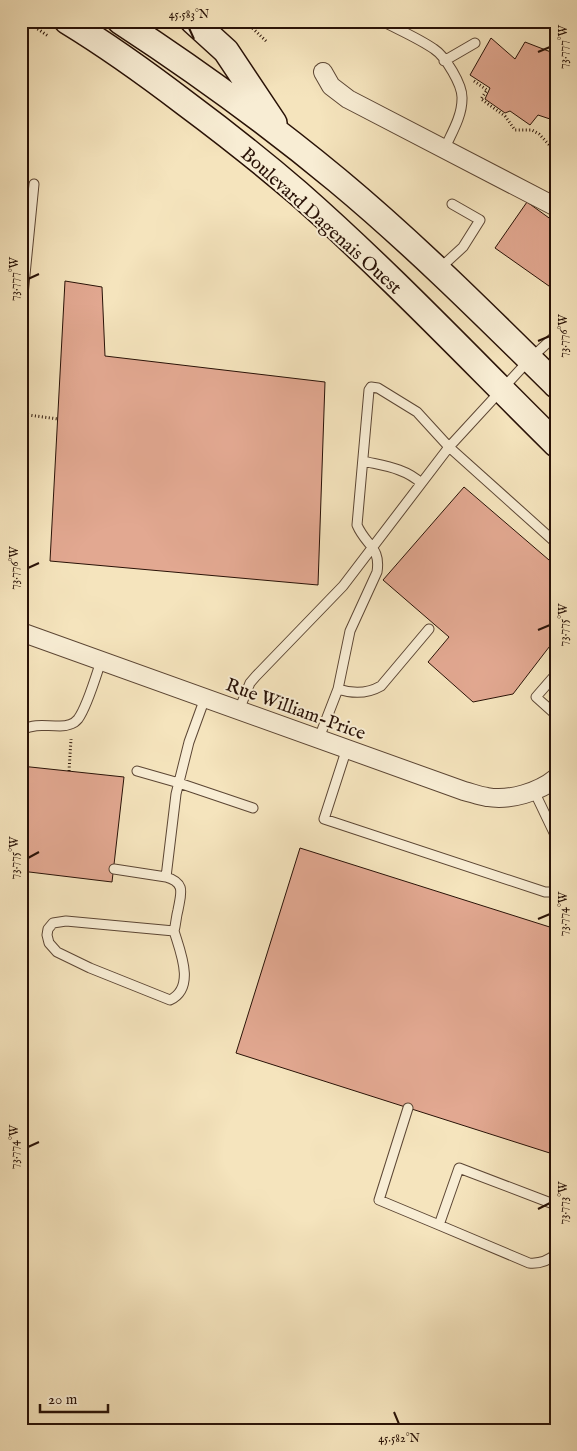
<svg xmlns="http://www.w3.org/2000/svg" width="577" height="1451" font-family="'IM FELL English',serif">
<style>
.building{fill:#e2a891;stroke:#291207}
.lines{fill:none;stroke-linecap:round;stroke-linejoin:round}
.lane-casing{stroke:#5c4634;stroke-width:11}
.street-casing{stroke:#5c4634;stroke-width:20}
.secondary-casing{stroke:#291207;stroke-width:28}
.path{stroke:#291207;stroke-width:3;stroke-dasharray:1 2.5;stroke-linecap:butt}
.lane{stroke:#f8edd4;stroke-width:9}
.street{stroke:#f8edd4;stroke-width:18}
.secondary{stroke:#f8edd4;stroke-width:25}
.ticks{fill:none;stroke:#291207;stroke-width:2}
.labels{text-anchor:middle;stroke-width:4;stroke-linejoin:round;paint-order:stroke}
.street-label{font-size:19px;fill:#291207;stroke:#f8edd4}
.neatline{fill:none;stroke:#291207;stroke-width:2}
.ticks-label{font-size:12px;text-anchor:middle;fill:#291207}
</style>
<rect width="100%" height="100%" fill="#f5e4bd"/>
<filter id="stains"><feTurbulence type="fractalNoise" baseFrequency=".004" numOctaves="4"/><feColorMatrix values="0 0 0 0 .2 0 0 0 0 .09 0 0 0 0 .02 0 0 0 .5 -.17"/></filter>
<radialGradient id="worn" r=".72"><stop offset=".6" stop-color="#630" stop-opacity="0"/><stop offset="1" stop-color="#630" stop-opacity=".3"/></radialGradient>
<path class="building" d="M491 38 515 59 525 42 556 54V121L538 115 530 125 510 111 505 113 485 99 490 88 470 75Z
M527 202 556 223V291L495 248Z
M65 281 102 287 105 356 325 382 318 585 50 561Z
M464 487 556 566V638L513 694 473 702 428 662 449 637 383 580Z
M21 766 124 777 112 882 21 871Z
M300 848 556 929V1155L236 1053Z"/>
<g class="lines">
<g class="lane-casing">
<path id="lane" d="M382 21C399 30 418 38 434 49 445 56 463 85 462 99 462 117 451 134 444 150
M444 61 475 43
M438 270 463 247 480 220 452 204
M21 315 34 184
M556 335 530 359 449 447 556 543
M363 461C384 466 405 468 421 483
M556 674 536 697 556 715
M239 710 250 683 256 676 343 586 449 447 417 412 378 388 371 387 369 390 357 525C366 546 381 547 377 572L350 631 338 689
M21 730C38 723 43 726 60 726 66 726 74 724 78 719 87 707 96 676 101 661
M319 738 338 689C353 694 367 694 381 686L429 629
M347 748 324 819 545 892H556
M137 771 179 783 253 808
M534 791 556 837
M114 869 166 877
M174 931C180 951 196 988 170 1000L90 968 57 952 49 943 47 935 48 929 53 923 66 921 174 931C176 924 176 917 178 910 181 893 186 883 166 877L176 794 189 742 205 698
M408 1108 379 1200 439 1225
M556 1205 459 1168 439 1225 529 1263C540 1264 548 1261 556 1254"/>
</g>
<g class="street-casing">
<path id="street" d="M323 72 331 86 348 99 556 207
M21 632 464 791C472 793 480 796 487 797 510 801 539 792 556 778"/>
</g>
<g class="secondary-casing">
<path id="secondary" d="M67 21C108 46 147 74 185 103 224 132 262 162 298 193 388 272 471 360 556 444
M120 21C195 70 268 123 337 180 414 244 485 315 556 385
M193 21 226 51 274 123"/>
</g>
<path class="path" d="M26 21 48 36
M245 21 266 41
M474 81 487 90 481 99 505 116 515 130H532L539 134 556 152
M21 414 58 419
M69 771 71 739"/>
<use href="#lane" class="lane"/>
<use href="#street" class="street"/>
<use href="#secondary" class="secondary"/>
</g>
<path class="ticks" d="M189 28 194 39M538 52 550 47M28 279 39 274M538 341 550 336M28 568 39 563M538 630 550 625M28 858 39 852M538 919 550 914M28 1147 39 1142M538 1209 550 1203M394 1412 399 1424"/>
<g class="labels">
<g class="street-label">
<text transform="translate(322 220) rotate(42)" y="7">Boulevard Dagenais Ouest</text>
<text transform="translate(296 708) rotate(20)" y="7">Rue William-Price</text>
</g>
</g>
<rect width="577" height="1451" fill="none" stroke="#f5e4bd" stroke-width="55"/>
<path d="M40 1404v8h68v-8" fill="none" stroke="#291207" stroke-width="2.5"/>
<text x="48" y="1404" font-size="15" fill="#291207" stroke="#f8edd4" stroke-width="4" paint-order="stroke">20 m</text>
<rect x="28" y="28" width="522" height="1396" class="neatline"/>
<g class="ticks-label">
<text x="189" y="18">45.583°N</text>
<text transform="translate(563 47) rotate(-90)" y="4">73.777°W</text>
<text transform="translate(14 279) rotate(-90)" y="4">73.777°W</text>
<text transform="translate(563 336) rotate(-90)" y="4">73.776°W</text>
<text transform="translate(14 568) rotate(-90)" y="4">73.776°W</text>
<text transform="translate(563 625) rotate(-90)" y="4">73.775°W</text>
<text transform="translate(14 858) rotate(-90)" y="4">73.775°W</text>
<text transform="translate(563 914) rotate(-90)" y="4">73.774°W</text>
<text transform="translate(14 1147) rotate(-90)" y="4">73.774°W</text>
<text transform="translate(563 1203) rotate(-90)" y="4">73.773°W</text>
<text x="399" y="1442">45.582°N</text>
</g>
<rect width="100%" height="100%" filter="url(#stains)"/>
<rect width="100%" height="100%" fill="url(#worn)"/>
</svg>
